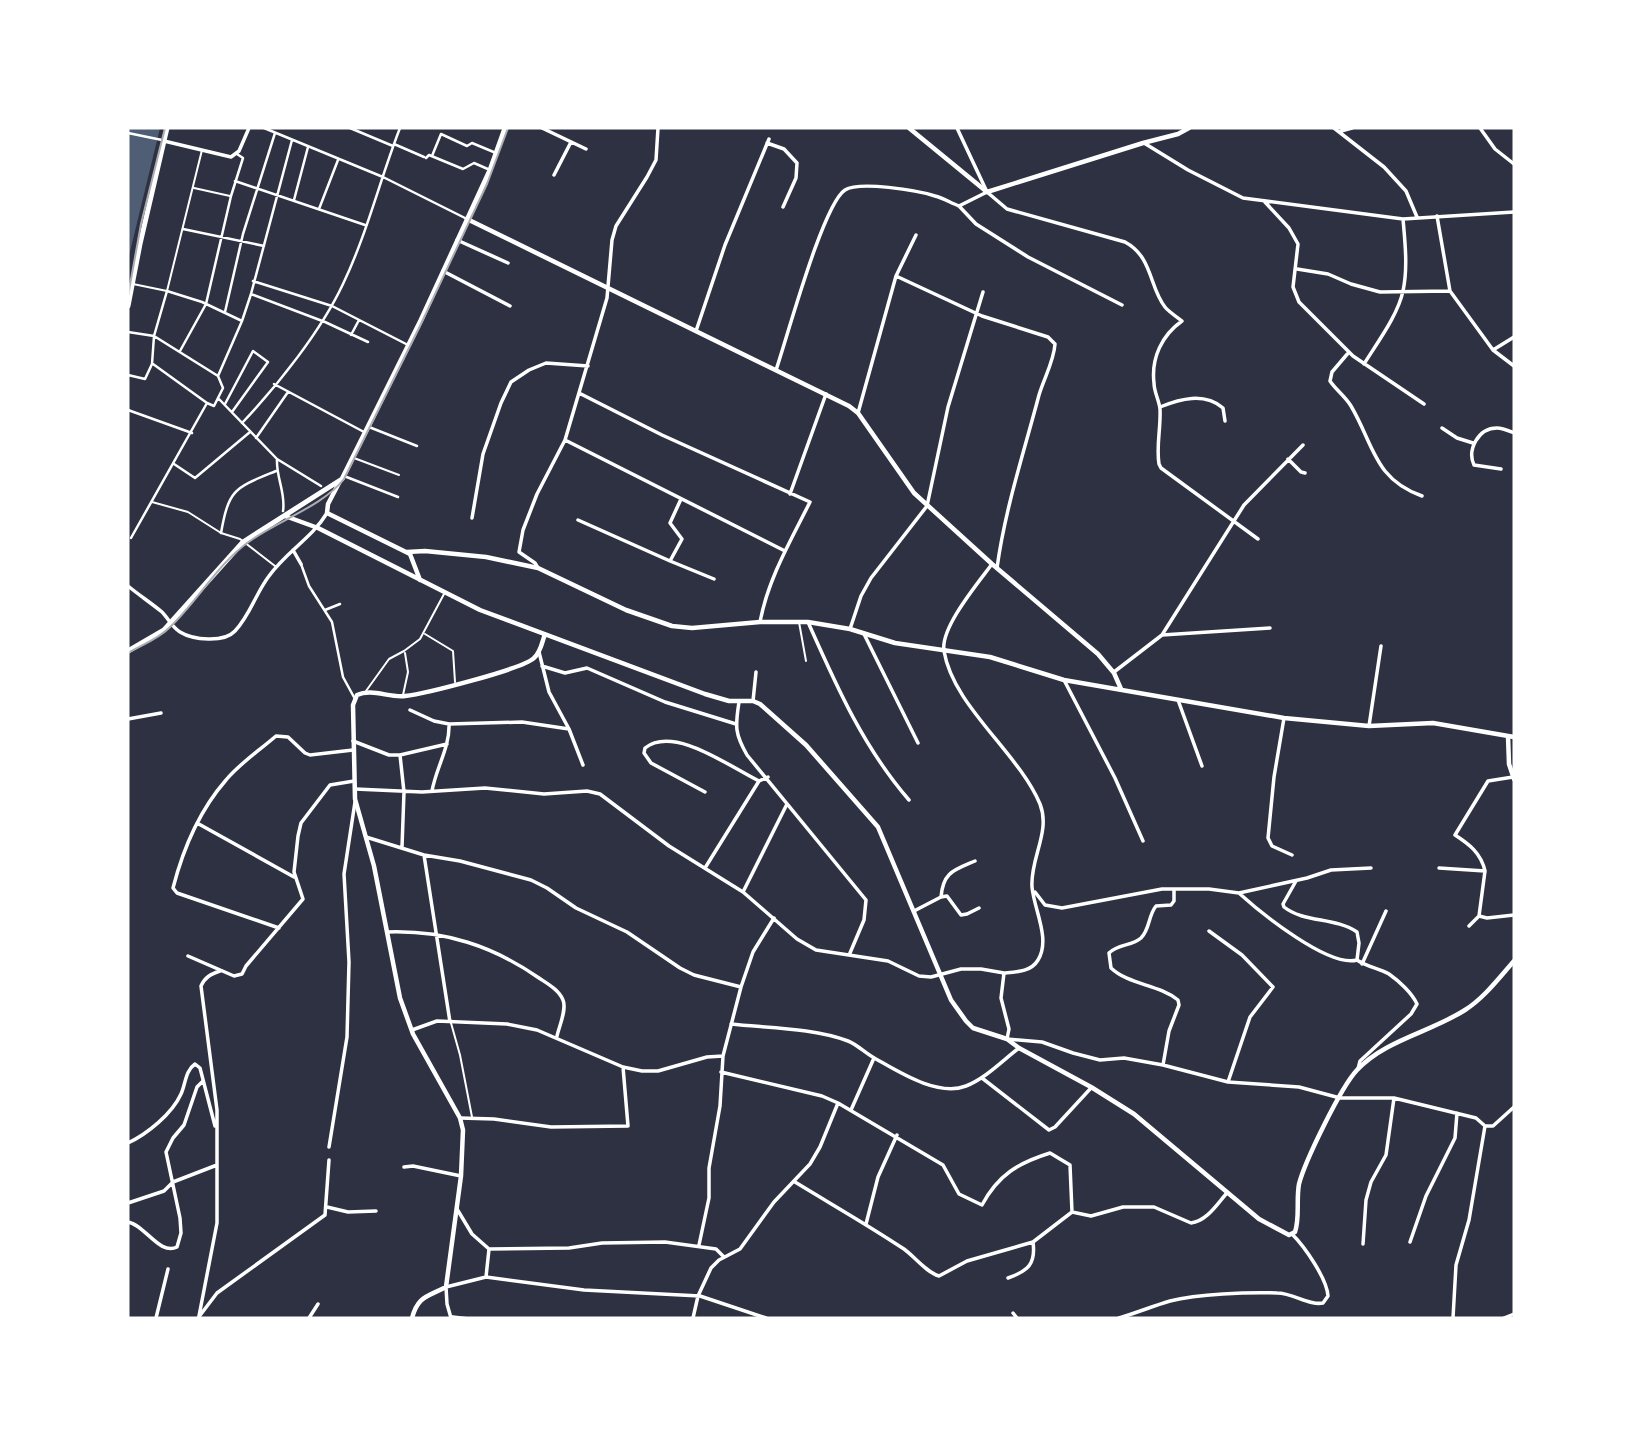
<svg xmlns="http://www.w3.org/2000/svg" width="1642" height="1446" font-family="'Nunito Sans',sans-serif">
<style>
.water{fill:#4f5d75}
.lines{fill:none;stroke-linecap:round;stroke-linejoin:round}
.service{stroke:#fff;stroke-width:2}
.pedestrian{stroke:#fff;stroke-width:2.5}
.minor{stroke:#fff;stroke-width:3.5}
.tertiary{stroke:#fff;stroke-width:4.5}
.primary{stroke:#fff;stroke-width:5}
.tram{stroke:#abadb3;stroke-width:2}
</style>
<rect width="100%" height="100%" fill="#2d3142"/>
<path class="water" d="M128 128H160L128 260Z"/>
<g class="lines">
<path class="service" d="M194 188 230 196
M133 284 167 291 202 150
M354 458 399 475
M152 502 188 512 221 533 240 539 275 566
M799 622 806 661
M425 634 453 651 455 682
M366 691 389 659 404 651 420 639 444 594
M403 695 408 672 405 653
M451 1023 460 1055 472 1117
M451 1316 467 1318"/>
<path class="pedestrian" d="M264 128 383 177 467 219
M350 128 393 146
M128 133 162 140
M394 144 424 157
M432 156 441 134 467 146 472 143 496 153
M426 158 429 155 463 169 474 163 490 170
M235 181 365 225
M294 200 308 147
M319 209 338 160
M183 229 264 246
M253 281 332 306 408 345
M251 294 325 322 368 342
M225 312 243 234 275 133
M128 332 154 336 218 376
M351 335 359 320
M180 351 206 304 231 196 243 158 237 154
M153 364 207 403
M128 375 145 379 152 364 154 336 167 291 202 302 242 321
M218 376 242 321 251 294 292 140
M274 384 364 432
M218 398 277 459C276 478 286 493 283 511
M207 403 214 406 223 388 218 376
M225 404 253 351 268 362 232 412
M128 410 192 433
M242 423C278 385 321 331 343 284 367 234 380 179 400 128
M369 427 417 446
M256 438 288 392
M277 459 321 486
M174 464 195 478 250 432
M344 476 398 497
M221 533C229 488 235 488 276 471
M131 538 207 403
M301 564 309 586 332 622 343 677 355 699
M325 610 340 604"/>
<path class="minor" d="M542 128 586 149
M957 128 987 192 1007 209 1125 242C1153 257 1149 287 1165 307 1169 312 1177 317 1182 321 1162 335 1151 358 1154 383 1154 392 1159 400 1160 409 1161 428 1156 446 1159 464L1161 468 1258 539
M1334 128 1384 167 1406 191 1417 217
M1480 128 1495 149 1514 164
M1341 131 1352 128
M164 141 231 157 239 151 249 128
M767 143 784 149 797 163 796 178 783 207
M1144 143 1188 170 1243 198 1403 219 1514 212
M554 175 571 142
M1264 201 1289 228 1298 244 1293 287 1299 302 1353 356 1424 404
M959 206 976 224 1028 257 1122 305
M959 206 987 192
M1437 216 1450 291 1493 350 1514 366
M457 240 508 263
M1297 269 1328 274 1351 284 1380 292 1450 291
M443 271 510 306
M896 276 982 316 1048 337 1055 344C1054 361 1044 378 1039 395 1024 452 1005 509 997 568
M696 331 725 245 769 139
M1493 350 1514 337
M1349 352 1332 372 1330 381C1336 390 1345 396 1351 406 1374 445 1374 479 1422 496
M1364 364C1377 343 1398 315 1403 291 1408 268 1405 242 1403 219
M776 370C787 338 823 204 845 190 859 181 917 190 935 196 943 198 951 203 959 206
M579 393 662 435 810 502C791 540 768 579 760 622
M1160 407C1180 399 1204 392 1223 408L1225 421
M858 413 896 276 916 235
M1442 428 1457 438 1473 443
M565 440 785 551
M1288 459 1301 472 1305 473
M1501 469 1474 465C1467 450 1478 428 1497 428 1503 428 1509 431 1514 433
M790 494 826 394
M472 518 483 454 501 403 511 382 529 370 546 363 588 366
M578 520 670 561 682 539 670 523 681 499
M293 550 301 564
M670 561 714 579
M992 564C978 583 940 628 944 651 953 706 1018 752 1040 804 1051 832 1030 858 1032 887 1034 910 1051 939 1038 960 1031 972 1016 972 1004 973L1001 998 1009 1029 1007 1039 1042 1042 1073 1053 1100 1060 1124 1058 1163 1065 1228 1082 1299 1087 1340 1098H1394L1476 1118 1485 1126 1469 1220 1456 1265 1453 1318
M538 568 535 563 519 552 523 530 537 494 565 440 607 298 612 240 616 226 647 177 656 160 658 128
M128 586C139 595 151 603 162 612 168 618 172 627 180 632 193 640 224 643 235 631 250 615 256 593 269 576 286 552 312 538 327 513
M808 622C836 685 863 747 909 800
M850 629 861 596 871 578 927 506 948 407 983 292
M864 634 918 743
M1162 635 1270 628
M539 652 549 692 569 729 583 765
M542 666 565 673 587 668 665 702 736 724
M1114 672 1162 635 1244 505 1303 445
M1064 680 1115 778 1143 841
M1178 700 1202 766
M753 701 756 672
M739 702C735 727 735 734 747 755L866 900 864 920 850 953
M410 710 434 721 449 724 522 722 569 729
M1284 718 1274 777 1268 838 1272 846 1292 855
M128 719 161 713
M1369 726 1381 646
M353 741 389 755H400L447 744
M400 755 404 792 402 847
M355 789 422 792 485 788 544 794 587 791 600 794 669 846 743 892 797 939 816 950 888 961 919 976 931 977 961 969H981L1004 973
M432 791C436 768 450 747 449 724
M705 792 651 763 644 753 645 748C674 725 730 767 759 781
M197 823 294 877
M366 837 424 855 460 861 531 880 547 888 576 908 627 932 680 968 694 975 741 987
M424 855 450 1022
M705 868 759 781 768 777
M1439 868 1485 871
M743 892 787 804
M1035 892 1045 905 1062 908 1162 889H1209L1239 893 1307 878 1331 870 1371 868
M1240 894C1261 913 1329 968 1357 960L1359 943 1357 932C1335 917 1304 923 1284 907L1283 904 1296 881
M941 897C943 872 954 870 975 861
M914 911 941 897 947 896 961 915 967 914 979 908
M1479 916 1485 871C1481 853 1469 844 1455 835L1488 781 1513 777
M1469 926 1479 916 1487 918 1514 915
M279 928 177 893 173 888C183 849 199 811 226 780 240 763 260 750 276 736L288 737 305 753 310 755 353 750
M1209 931 1242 955 1273 987 1250 1017 1228 1082
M387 932C445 930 493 946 539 978 548 984 559 990 563 1000 567 1009 559 1027 557 1036
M188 956 234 976 242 974 246 966 303 899 294 872 298 836 301 823 330 785 354 781
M1357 960C1367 967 1379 968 1389 974 1399 981 1412 993 1417 1004L1411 1014 1360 1061 1358 1069
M1362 964 1386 911
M731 1024C768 1028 814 1028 848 1041 858 1045 866 1054 876 1059 899 1072 938 1097 966 1086 986 1078 1002 1061 1019 1048
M412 1030 437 1021 507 1024 537 1030 623 1067 642 1071H658L707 1057 723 1056
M1163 1065 1169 1031 1179 1005 1178 1000C1158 984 1129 985 1111 968L1109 953C1118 944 1132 946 1141 938 1150 929 1148 916 1156 906L1171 905 1174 901V890
M721 1072 822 1096 838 1103 943 1165 959 1194 982 1205C998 1175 1018 1163 1050 1153L1070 1165 1072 1212
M982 1078 1049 1130 1055 1127 1091 1088
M851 1110 874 1058
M460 1118 494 1119 551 1127 628 1126 623 1067
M1485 1126H1493L1514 1107
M128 1143C147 1134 172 1114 181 1094 186 1083 185 1071 195 1064L200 1068 215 1126
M329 1147 347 1037 349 962 344 874 355 802
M404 1167 413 1166 461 1176
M795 1182C831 1204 868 1225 904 1249 915 1257 926 1272 939 1276L967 1261 1033 1242 1072 1212
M128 1203 164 1191 173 1182 217 1165
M327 1207 348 1212 376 1211
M457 1209 472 1234 489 1249 569 1248 602 1243 665 1242 716 1249 724 1257
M1072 1212 1091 1216 1123 1207H1154L1191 1223C1207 1221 1217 1204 1227 1193
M128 1222C145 1225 160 1256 177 1247L181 1233 180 1218 166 1152 173 1138 184 1125 197 1087 203 1081
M866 1224 878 1177 897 1135
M1410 1242 1426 1196 1455 1138 1457 1113
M1363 1244 1366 1200 1371 1182 1386 1155 1394 1098
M699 1245 709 1198V1168L720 1106 723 1056 741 987 753 952 774 918
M486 1277 584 1290 700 1296 766 1318
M1008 1278C1028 1271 1036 1264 1033 1242
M1013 1313 1017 1318
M199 1316 217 1223V1110L201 986C205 977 211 974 220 971
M156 1318 168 1269
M198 1318 217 1293 325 1215 329 1160
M309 1318 318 1304
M451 1318 447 1304 446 1287 486 1277 489 1249
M693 1318 698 1296 711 1268 719 1260 740 1249 774 1202 810 1164 820 1147 838 1103
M1119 1318C1136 1313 1153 1306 1170 1301 1198 1294 1247 1292 1277 1293 1293 1293 1310 1306 1323 1303L1328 1296C1327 1279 1305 1247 1292 1234
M1504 1318 1514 1314"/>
<path class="tertiary" d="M909 128 987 192 1143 143 1178 134 1189 128
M467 219 849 406 858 413 914 493 992 564 1098 654 1114 673 1121 689
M340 481 328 504 327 513 410 554 420 580
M285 516 318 528 480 610 705 694 729 701H753L760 704 806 745 878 827 951 1000 966 1021 973 1028 1007 1039 1019 1048 1091 1087 1134 1114 1259 1219 1289 1235 1295 1232C1300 1218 1296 1200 1299 1184 1305 1161 1341 1087 1357 1070 1385 1040 1431 1032 1465 1010 1484 998 1499 978 1514 961
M407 552 425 551 486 557 538 568 626 610 672 626 692 628 760 622H808L850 629 895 643 990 657 1064 680 1284 718 1369 726 1433 723 1514 737
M1508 736 1509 764 1514 779
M412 1318C418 1296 427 1297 446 1287L461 1176 463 1130 460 1118 413 1034 400 998 374 866 355 799 353 705 357 695C372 688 389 698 405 696 424 694 523 669 534 658 541 652 542 642 545 634"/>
<path class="primary" d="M128 306 140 244 167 128
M128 651 164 630 243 542 342 479 421 320 490 170 505 128"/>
<path class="tram" d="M128 296 141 224 165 128
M128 653C142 645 158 639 169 628 198 601 217 564 250 541 277 521 323 506 344 479L420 326 487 184 508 128"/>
</g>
<rect width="1642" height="1446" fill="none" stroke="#ffffff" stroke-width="259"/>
</svg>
